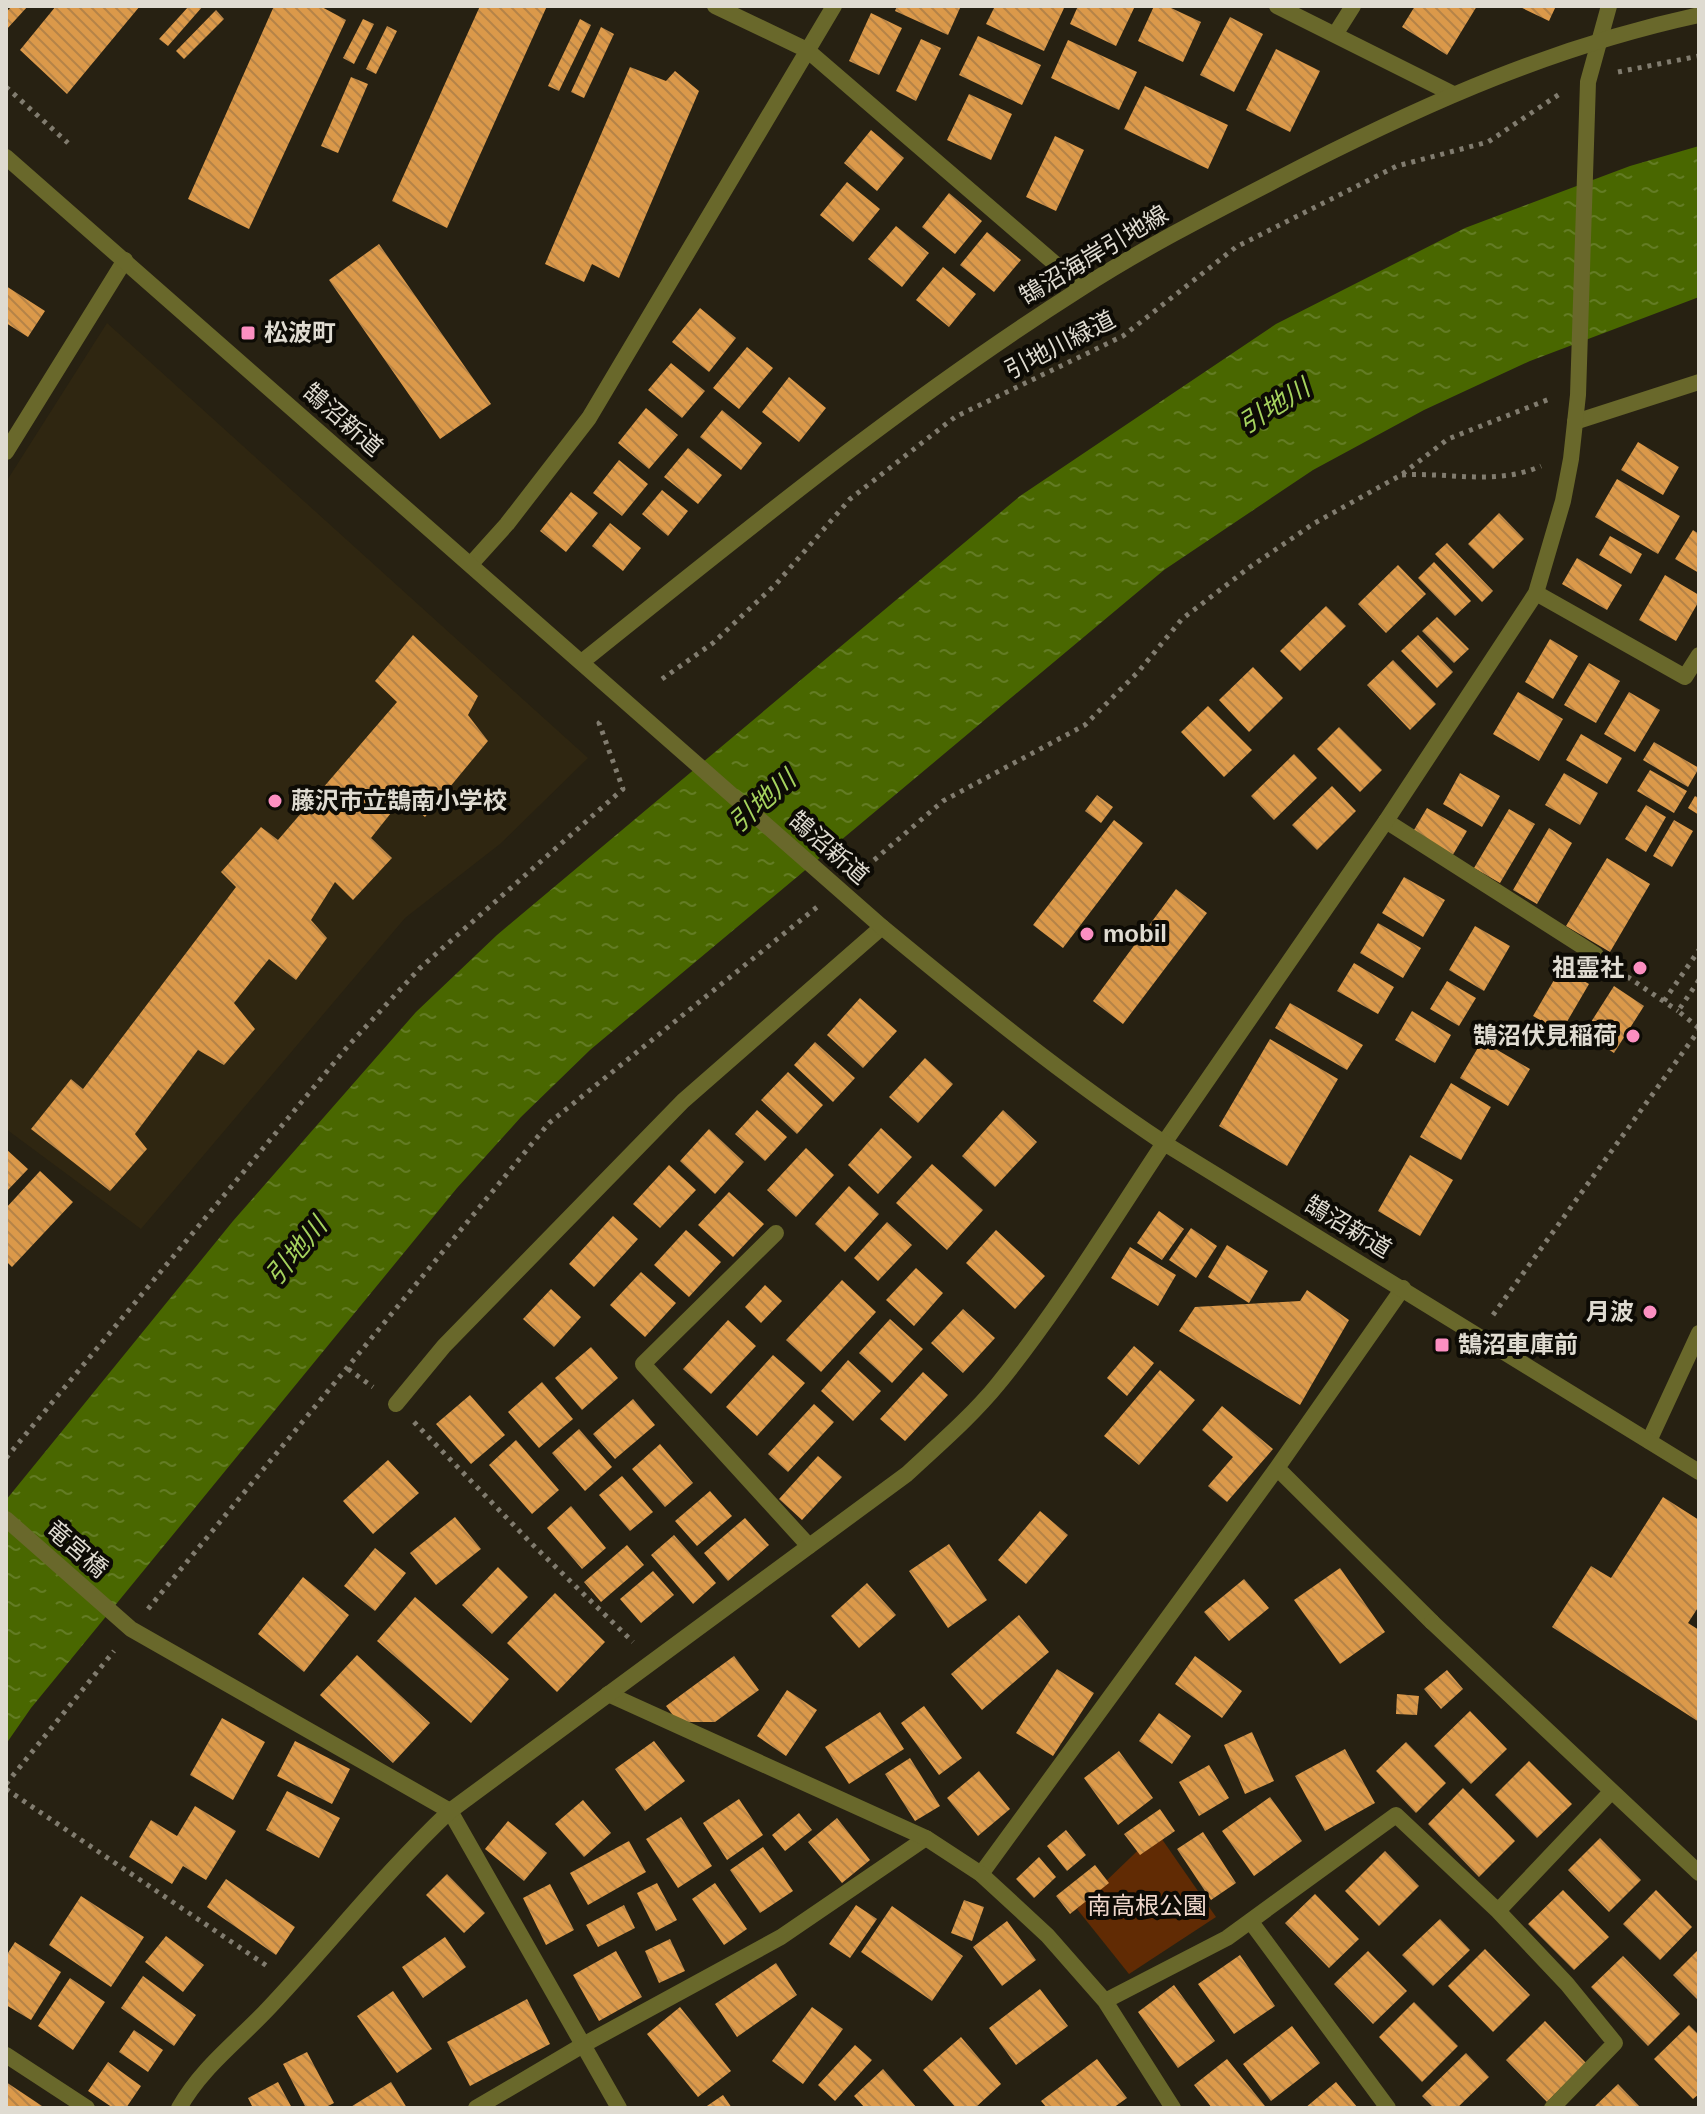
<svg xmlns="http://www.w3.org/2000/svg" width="1705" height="2114" font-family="Helvetica,'Noto Sans JP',sans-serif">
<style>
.built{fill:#2f2611}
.park{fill:#612b04}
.water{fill:url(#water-ripples)}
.building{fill:url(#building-back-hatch)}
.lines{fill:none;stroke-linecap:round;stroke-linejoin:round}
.path{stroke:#817c6f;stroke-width:5;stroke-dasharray:4 6;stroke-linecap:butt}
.service{stroke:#69682b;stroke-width:16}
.minor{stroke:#69682b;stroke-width:16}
.tertiary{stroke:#69682b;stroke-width:16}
.poi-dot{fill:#fc8fc1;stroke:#0d0b05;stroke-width:3}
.labels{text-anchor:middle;stroke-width:8;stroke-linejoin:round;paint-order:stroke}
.street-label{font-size:24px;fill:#dfdbd1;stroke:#0d0b05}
.poi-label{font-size:24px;font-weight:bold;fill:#dfdbd1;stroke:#0d0b05;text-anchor:start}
.park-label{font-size:24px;fill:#efd7cb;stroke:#0d0b05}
.water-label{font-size:26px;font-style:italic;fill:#a6d35e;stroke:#0d0b05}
</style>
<defs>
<pattern id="water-ripples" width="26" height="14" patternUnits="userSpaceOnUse" patternTransform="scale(2)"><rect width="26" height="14" fill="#496700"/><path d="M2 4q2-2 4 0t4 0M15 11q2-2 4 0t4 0" fill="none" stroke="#637c24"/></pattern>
<pattern id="building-back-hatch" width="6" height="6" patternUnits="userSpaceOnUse" patternTransform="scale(2)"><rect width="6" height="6" fill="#db994a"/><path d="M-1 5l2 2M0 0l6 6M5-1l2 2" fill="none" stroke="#b58347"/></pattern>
</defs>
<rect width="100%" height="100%" fill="#272112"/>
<path class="built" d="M107 323 588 758 500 844 405 918 141 1229 6 1129V482Z"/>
<path class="park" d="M1157 1832 1216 1917 1129 1974 1077 1909Z"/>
<path class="water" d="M1699 146V297L1530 361 1424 410 1313 470 1164 570 590 1050 521 1117 457 1188 31 1708 6 1744V1500L233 1221 416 1012 497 935 1020 496 1276 324 1465 228 1630 166Z"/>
<path class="building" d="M12 6H28L6 30V12Z
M56 6H140L67 94 20 50Z
M189 6H203L168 46 159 39Z
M274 6H320L346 20 249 229 188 199Z
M480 6H547L447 228 392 201Z
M897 6H956L960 8 948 35 895 11Z
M995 6H1065L1044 51 986 24Z
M1078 6H1135L1116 46 1070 24Z
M1154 6H1167L1201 22 1183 62 1138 41Z
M1415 6H1477L1447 55 1402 27Z
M1518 6H1556L1549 21Z
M216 10 224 19 184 59 176 51Z
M871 13 902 28 879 75 849 61Z
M1230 17 1263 34 1234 92 1200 75Z
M363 19 374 24 354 64 343 58Z
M580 19 591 25 559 91 548 86Z
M387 26 397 31 376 74 366 69Z
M601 27 614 34 584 98 571 92Z
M978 36 1041 65 1022 105 959 75Z
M921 39 941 48 916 101 896 91Z
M1068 40 1137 72 1119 110 1051 78Z
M1276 49 1320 71 1290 132 1246 110Z
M630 67 666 81 675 71 699 91 619 278 592 264 584 282 545 264Z
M351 77 368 84 338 153 321 146Z
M1145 86 1228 125 1208 169 1124 129Z
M969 94 1012 114 991 160 947 140Z
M871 130 904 158 877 191 844 163Z
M1055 136 1084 150 1056 211 1026 197Z
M847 182 880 209 853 242 820 215Z
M949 193 982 221 955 254 922 227Z
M896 226 929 253 902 287 868 259Z
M987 232 1021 260 994 292 960 265Z
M379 244 491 404 440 439 329 280Z
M943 267 976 294 949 327 916 300Z
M6 286 45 311 28 337 6 323Z
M700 308 736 338 709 372 672 342Z
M747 347 773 368 739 409 713 388Z
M671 363 705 391 682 418 648 390Z
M789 377 826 408 799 442 762 412Z
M646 408 678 435 649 469 618 443Z
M722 410 762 443 741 470 700 437Z
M1638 442 1679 467 1663 495 1621 470Z
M688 448 722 475 698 504 664 477Z
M619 460 648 484 622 516 593 493Z
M1617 479 1680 516 1658 554 1595 517Z
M662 490 688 511 668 536 642 514Z
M571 492 598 513 566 552 540 531Z
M1499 513 1524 539 1493 569 1468 544Z
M610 523 641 548 623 571 592 546Z
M1693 530 1699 534V573L1675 559Z
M1610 536 1642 554 1631 574 1599 555Z
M1447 543 1493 591 1482 602 1435 554Z
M1577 558 1622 585 1607 610 1562 584Z
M1434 562 1471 601 1455 616 1418 578Z
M1398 565 1426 594 1386 633 1358 604Z
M1665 575 1699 595V601L1676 641 1639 620Z
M1326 606 1346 626 1300 671 1280 651Z
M1437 617 1469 649 1454 663 1422 631Z
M413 635 478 696 468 715 488 741 425 817 403 798 371 838 392 858 353 900 335 882 311 920 327 938 296 980 269 959 234 1003 255 1029 224 1065 198 1050 135 1134 147 1149 110 1191 31 1129 71 1079 83 1089 236 887 221 872 261 827 278 840 397 702 375 681Z
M1418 635 1453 672 1437 688 1401 651Z
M1550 639 1578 656 1553 699 1525 682Z
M1393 660 1436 704 1410 730 1367 685Z
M1589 663 1620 681 1596 723 1564 705Z
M1253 667 1283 698 1249 732 1219 700Z
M1518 692 1563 719 1539 761 1493 734Z
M1629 692 1660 710 1635 752 1604 734Z
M1208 706 1252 750 1224 777 1181 732Z
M1339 727 1382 770 1360 792 1317 749Z
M1581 734 1622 758 1607 784 1566 760Z
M1654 742 1699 768 1688 787 1643 760Z
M1294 754 1317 778 1274 820 1251 796Z
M1650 770 1687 791 1674 813 1637 791Z
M1460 773 1500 796 1482 827 1443 804Z
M1564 773 1598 793 1580 825 1545 805Z
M1332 786 1356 811 1317 850 1292 825Z
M1097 795 1113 807 1101 823 1085 811Z
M1695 796 1699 798V815L1688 808Z
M1646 805 1666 817 1646 852 1625 839Z
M1427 808 1467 831 1451 858 1411 835Z
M1509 809 1535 824 1500 883 1474 868Z
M1114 820 1143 843 1063 948 1033 925Z
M1674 820 1693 831 1672 867 1653 856Z
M1549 828 1572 843 1537 904 1513 890Z
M1607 858 1650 884 1610 952 1566 926Z
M1404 877 1445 900 1423 937 1382 913Z
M1176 889 1207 913 1123 1024 1093 1001Z
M1378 923 1421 948 1403 978 1360 953Z
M1475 926 1510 946 1484 991 1449 970Z
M1354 963 1394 987 1378 1014 1337 991Z
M1561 968 1589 984 1561 1032 1533 1016Z
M1447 981 1476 998 1459 1026 1430 1009Z
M1614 986 1644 1006 1614 1053 1584 1033Z
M860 998 897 1031 863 1068 827 1035Z
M1290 1003 1363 1045 1347 1070 1275 1028Z
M1412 1011 1451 1035 1435 1063 1395 1040Z
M1270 1039 1338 1079 1287 1166 1219 1126Z
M1482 1041 1530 1069 1508 1106 1460 1078Z
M815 1042 855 1078 833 1102 794 1065Z
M925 1058 953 1084 918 1123 889 1097Z
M788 1072 823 1105 797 1134 761 1100Z
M1451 1083 1491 1107 1461 1160 1420 1137Z
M757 1110 787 1137 765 1161 735 1134Z
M1003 1110 1037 1142 995 1187 962 1156Z
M881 1128 912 1157 878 1194 848 1165Z
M709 1129 744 1162 715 1194 680 1161Z
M806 1148 834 1175 796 1217 767 1190Z
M6 1149 28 1169 6 1192Z
M1410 1155 1453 1180 1420 1236 1378 1211Z
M932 1164 983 1210 947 1250 896 1203Z
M669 1165 696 1190 660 1228 633 1204Z
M40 1171 73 1202 12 1267 6 1261V1208Z
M849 1186 879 1214 845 1252 815 1224Z
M729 1192 764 1224 733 1257 698 1225Z
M1159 1211 1184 1229 1162 1260 1137 1243Z
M613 1216 638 1239 594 1287 569 1264Z
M887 1222 912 1245 878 1281 854 1258Z
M1191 1228 1217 1246 1196 1278 1169 1260Z
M686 1230 721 1262 689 1297 654 1265Z
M996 1230 1045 1276 1015 1309 966 1263Z
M1227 1245 1268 1271 1249 1303 1208 1277Z
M1130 1247 1176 1275 1158 1306 1111 1278Z
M916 1268 943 1293 914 1326 886 1300Z
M641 1272 676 1303 645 1337 610 1305Z
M842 1280 876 1312 821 1372 786 1340Z
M765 1285 782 1301 761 1323 745 1307Z
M551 1289 581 1317 554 1347 523 1319Z
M1307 1290 1349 1320 1300 1405 1179 1331 1195 1307 1300 1301Z
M963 1309 995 1338 963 1373 931 1343Z
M890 1319 923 1349 892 1383 859 1353Z
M728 1320 756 1346 711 1394 683 1369Z
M1134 1346 1154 1363 1127 1396 1107 1378Z
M591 1347 618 1378 582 1410 555 1378Z
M773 1355 805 1383 757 1436 726 1407Z
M848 1360 881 1391 853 1421 821 1391Z
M1160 1370 1195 1400 1139 1465 1104 1436Z
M923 1372 948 1395 905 1441 880 1419Z
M542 1382 573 1419 539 1448 508 1412Z
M470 1395 505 1435 471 1464 436 1424Z
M633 1399 655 1425 615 1459 593 1434Z
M814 1404 834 1422 788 1472 768 1454Z
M1222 1406 1273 1449 1227 1502 1208 1486 1233 1457 1202 1430Z
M579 1429 612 1467 585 1491 552 1453Z
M516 1440 559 1490 532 1514 489 1465Z
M660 1444 693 1483 665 1507 632 1469Z
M818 1456 842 1477 802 1520 779 1499Z
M388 1460 419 1493 373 1534 343 1501Z
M622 1476 653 1512 630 1531 599 1495Z
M710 1491 732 1516 697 1546 675 1521Z
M1663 1497 1699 1520V1606L1688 1623 1699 1630V1722L1552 1627 1591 1566 1611 1578Z
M571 1506 606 1548 582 1569 547 1528Z
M1040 1511 1068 1535 1026 1584 998 1560Z
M455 1517 481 1549 436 1585 410 1553Z
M745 1518 769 1545 728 1581 704 1553Z
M674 1535 716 1583 693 1604 651 1555Z
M949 1544 987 1600 948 1628 909 1571Z
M627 1545 644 1565 601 1602 584 1582Z
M375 1548 406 1573 375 1611 344 1586Z
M498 1567 528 1597 492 1634 462 1605Z
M1340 1568 1385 1632 1340 1664 1294 1600Z
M653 1571 674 1595 641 1623 620 1599Z
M303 1577 349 1615 304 1672 258 1634Z
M1244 1579 1269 1608 1229 1641 1204 1612Z
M867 1583 896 1615 859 1648 831 1616Z
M555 1593 605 1642 557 1692 507 1643Z
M415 1597 509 1679 471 1723 377 1641Z
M1019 1615 1049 1652 982 1710 951 1674Z
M357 1655 430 1723 393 1763 320 1695Z
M734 1656 759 1690 715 1722H678L666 1706Z
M1195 1656 1242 1691 1222 1718 1175 1684Z
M1057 1669 1094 1693 1053 1756 1016 1733Z
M1447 1670 1463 1689 1441 1709 1424 1689Z
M787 1690 817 1710 786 1756 757 1736Z
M1397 1694 1419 1696 1417 1715 1396 1714Z
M924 1706 962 1758 939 1775 901 1723Z
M1470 1711 1507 1749 1471 1784 1434 1746Z
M880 1712 904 1749 849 1784 825 1747Z
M1159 1713 1191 1736 1172 1764 1139 1741Z
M222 1718 265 1742 233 1800 190 1775Z
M1252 1732 1274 1781 1245 1794 1224 1745Z
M295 1741 350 1769 332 1804 277 1776Z
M654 1741 685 1781 645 1811 615 1769Z
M1406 1742 1446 1783 1416 1813 1376 1771Z
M1345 1749 1375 1803 1325 1831 1295 1776Z
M1119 1751 1153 1798 1118 1825 1084 1778Z
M910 1758 940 1806 915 1821 885 1774Z
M1529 1761 1572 1804 1537 1838 1495 1795Z
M1209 1765 1229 1798 1199 1816 1179 1782Z
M979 1771 1010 1809 978 1836 947 1798Z
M1463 1788 1515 1841 1479 1877 1428 1824Z
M287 1791 340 1818 319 1858 266 1830Z
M1270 1797 1302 1841 1254 1876 1222 1831Z
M739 1799 763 1835 727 1860 703 1823Z
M583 1800 611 1833 584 1857 555 1824Z
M195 1806 236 1831 206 1880 183 1866 172 1884 129 1857 151 1820 177 1836Z
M1160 1809 1175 1831 1140 1855 1124 1834Z
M799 1813 812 1830 785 1851 772 1835Z
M681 1817 712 1866 678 1888 646 1839Z
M837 1818 870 1860 842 1883 808 1842Z
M508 1821 547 1853 524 1881 485 1849Z
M1066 1830 1086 1855 1067 1871 1047 1846Z
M1203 1832 1236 1883 1211 1900 1177 1849Z
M1600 1838 1641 1880 1609 1912 1568 1870Z
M629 1841 646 1872 588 1905 570 1873Z
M763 1847 793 1891 760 1913 730 1870Z
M1385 1851 1419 1886 1379 1926 1345 1891Z
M1039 1857 1056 1877 1034 1898 1016 1879Z
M1095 1865 1109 1883 1070 1914 1056 1896Z
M447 1874 485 1913 464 1933 426 1895Z
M226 1879 295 1927 276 1955 207 1907Z
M657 1883 677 1920 656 1931 637 1893Z
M715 1883 747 1929 724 1945 692 1899Z
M550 1884 574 1930 546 1945 523 1898Z
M1563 1890 1609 1937 1574 1970 1528 1924Z
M1656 1890 1692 1927 1660 1960 1623 1924Z
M1315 1894 1359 1939 1329 1968 1285 1923Z
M81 1896 144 1937 111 1987 49 1945Z
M964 1900 984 1907 972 1941 951 1933Z
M624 1905 635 1928 598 1947 586 1925Z
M856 1905 877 1919 850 1958 829 1944Z
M892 1906 963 1956 932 2001 861 1952Z
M1440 1919 1470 1950 1433 1986 1402 1955Z
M1007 1921 1036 1960 1002 1986 973 1947Z
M166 1936 204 1965 183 1992 145 1962Z
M445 1937 466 1967 423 1998 402 1967Z
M670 1939 685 1971 659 1983 645 1951Z
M15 1942 61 1972 31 2020 6 2005V1956Z
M1485 1949 1530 1995 1493 2032 1448 1986Z
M1699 1949V2001L1673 1975Z
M616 1951 642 1997 599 2021 573 1975Z
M1368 1951 1407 1991 1373 2024 1334 1984Z
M1240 1955 1275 2006 1234 2034 1198 1984Z
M1623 1956 1680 2014 1648 2046 1591 1987Z
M776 1963 797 1995 737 2037 715 2004Z
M143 1976 196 2015 174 2046 121 2008Z
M70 1978 105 2002 73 2050 38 2026Z
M1174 1985 1215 2041 1178 2068 1138 2012Z
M1040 1989 1068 2026 1016 2065 989 2028Z
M393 1991 432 2049 397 2073 357 2016Z
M527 1999 550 2044 470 2086 447 2042Z
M1414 2002 1458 2046 1422 2082 1379 2037Z
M680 2007 731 2071 698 2097 647 2034Z
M812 2007 843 2029 803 2084 772 2061Z
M1545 2021 1586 2063 1547 2102 1506 2060Z
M1689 2025 1699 2035V2094L1693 2099 1654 2059Z
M1292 2026 1320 2063 1271 2101 1243 2064Z
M134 2030 163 2050 148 2072 119 2052Z
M961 2037 1001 2084 975 2108H956L923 2070Z
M855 2045 872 2060 835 2101 818 2085Z
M307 2052 334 2103 324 2108H306L283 2064Z
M1466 2053 1489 2077 1457 2108H1434L1422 2096Z
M1097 2059 1127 2098 1113 2108H1047L1041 2101Z
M1227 2059 1265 2106 1263 2108H1212L1194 2085Z
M108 2062 141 2086 126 2108H113L88 2091Z
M883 2069 917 2108H865L854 2096Z
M6 2082 45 2108H6Z
M278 2082 292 2108H253L248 2098Z
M391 2082 407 2108H349Z
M1336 2082 1358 2108H1305Z
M1618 2084 1641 2108H1593Z
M723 2095 732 2108H704Z"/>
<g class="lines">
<path class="path" d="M1618 72 1699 56
M6 87 68 143
M1402 475C1450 472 1496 486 1541 466
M662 679 713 643 776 584 850 499 955 417 1123 336 1236 247 1397 166 1488 142 1561 93
M859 873 943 801 1085 725 1139 671 1182 619 1250 567 1313 524 1401 475 1448 439 1552 398
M1619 971 1678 1011
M1699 980 1678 1011 1699 1028
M1664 1001 1699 950
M1493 1315 1699 1030
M348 1369 373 1387
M414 1422 531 1543 633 1642
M6 1458 348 1046 420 968 623 789 599 723 603 719
M148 1609 549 1123 817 907
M6 1784 114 1651
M6 1789 270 1968"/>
<path class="service" d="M1575 422 1699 382
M1386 821 1596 955
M776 1233 643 1364 809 1546
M396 1404 444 1346 683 1101 882 927
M1277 1468 1432 1622
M981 1874 1277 1468 1403 1288
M476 2108 583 2045 781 1937 926 1838"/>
<path class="minor" d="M715 6 807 50 1082 287
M1277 6 1453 94
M1336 33 1353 6
M6 452 125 260
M471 564 507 524 589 418 834 6
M1536 593 1685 677 1699 655
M1164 1143 1386 821 1536 593 1563 501 1571 459 1578 395 1588 82 1609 6
M1649 1441 1699 1333
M6 1519 131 1629 450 1811 619 2108
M1432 1622 1699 1873
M608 1694 926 1838 981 1874 1047 1935 1105 2001 1173 2108
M1251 1922 1388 2108
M1105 2001 1227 1938 1396 1815 1498 1911
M6 2055 87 2108
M1552 2108 1615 2043 1567 1984 1498 1911 1610 1793"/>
<path class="tertiary" d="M6 157 882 927C974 1003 1065 1077 1164 1143L1699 1472
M583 661C744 532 905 400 1080 289 1151 243 1228 205 1303 166 1433 100 1556 46 1699 15
M179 2108C201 2069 233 2045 264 2013 327 1947 383 1874 450 1811L907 1474C938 1445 971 1417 998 1384 1059 1309 1110 1224 1164 1143"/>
</g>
<g class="poi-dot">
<rect x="240" y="325" width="16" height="16" rx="4"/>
<circle cx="275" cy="801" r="8"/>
<circle cx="1087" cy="934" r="8"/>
<circle cx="1640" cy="968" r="8"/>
<circle cx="1633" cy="1036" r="8"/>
<circle cx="1650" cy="1312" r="8"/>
<rect x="1434" y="1337" width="16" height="16" rx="4"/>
</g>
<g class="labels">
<g class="street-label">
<text transform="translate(1094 255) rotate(-31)" y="8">鵠沼海岸引地線</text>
<text transform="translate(1060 345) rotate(-27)" y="8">引地川緑道</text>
<text transform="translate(343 420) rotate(41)" y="8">鵠沼新道</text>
<text transform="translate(829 848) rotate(41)" y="8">鵠沼新道</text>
<text transform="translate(1348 1227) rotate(31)" y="8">鵠沼新道</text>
<text transform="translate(77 1549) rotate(41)" y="8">竜宮橋</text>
</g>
<g class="poi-label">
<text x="264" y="341">松波町</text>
<text x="291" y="809">藤沢市立鵠南小学校</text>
<text x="1103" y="942">mobil</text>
<text x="1624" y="976" text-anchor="end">祖霊社</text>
<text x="1617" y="1044" text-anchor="end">鵠沼伏見稲荷</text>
<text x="1634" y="1320" text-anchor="end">月波</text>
<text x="1458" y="1353">鵠沼車庫前</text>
</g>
<g class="park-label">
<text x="1147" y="1914">南高根公園</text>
</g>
<g class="water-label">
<text transform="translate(1274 406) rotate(-32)" y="9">引地川</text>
<text transform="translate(762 801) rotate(-41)" y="9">引地川</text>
<text transform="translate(296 1251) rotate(-50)" y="9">引地川</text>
</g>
</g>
<rect width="1705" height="2114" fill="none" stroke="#dfdbd1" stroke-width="16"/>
</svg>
